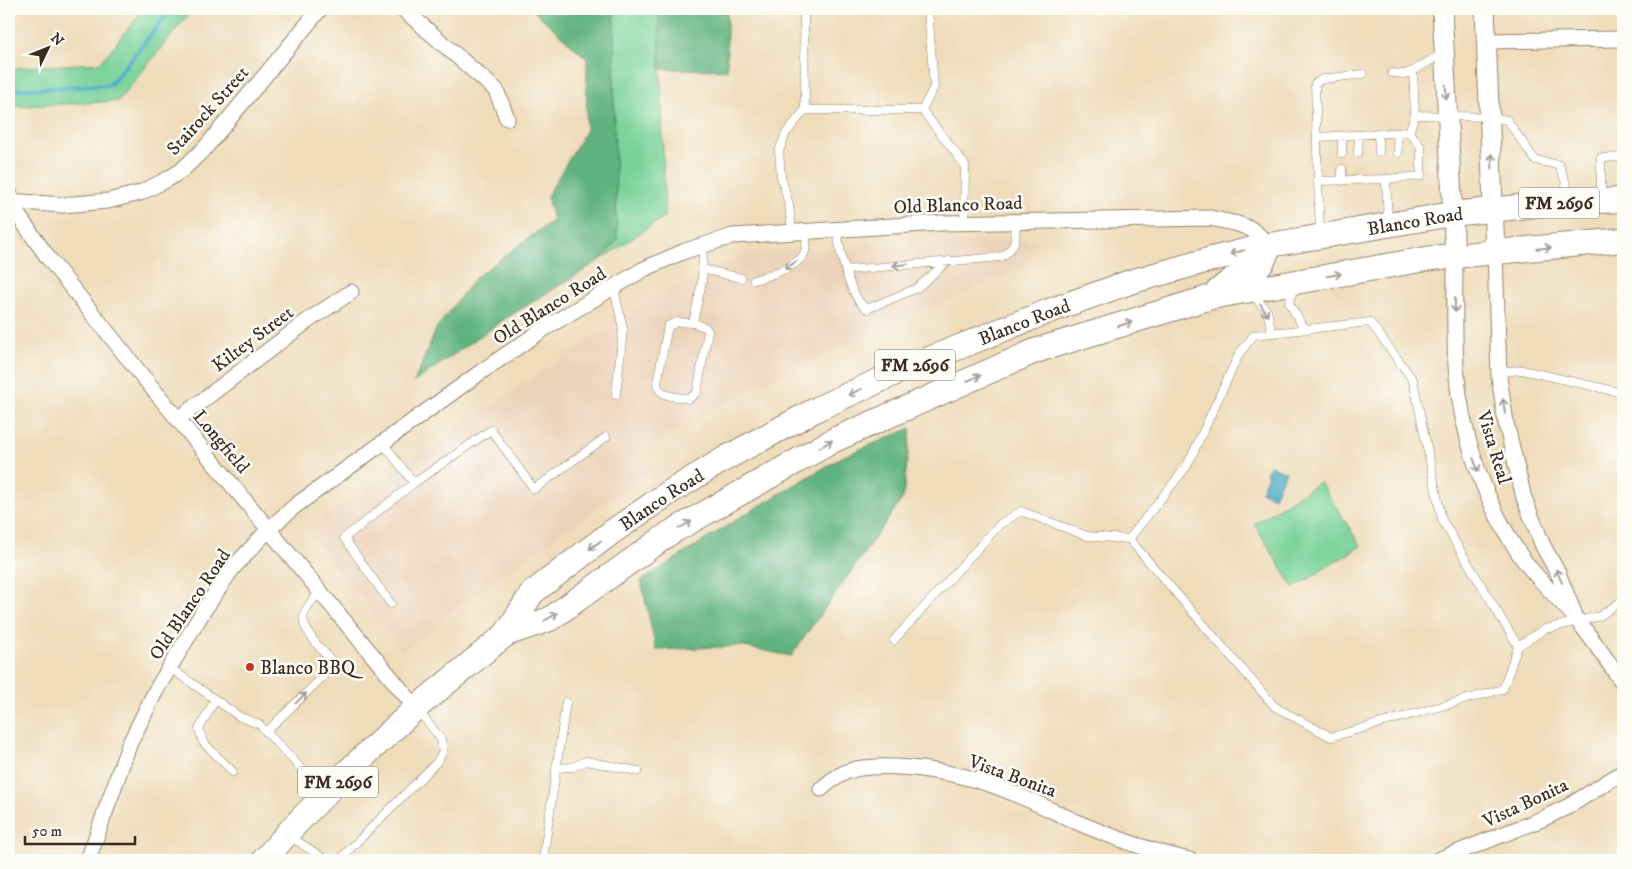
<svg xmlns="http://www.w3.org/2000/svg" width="1632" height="869" font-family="'IM FELL DW Pica',serif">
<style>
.built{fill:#ebd3b9}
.green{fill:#77d198;stroke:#597e5b}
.forest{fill:#61b380;stroke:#4e6e4f}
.water{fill:#45abc4;stroke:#406a71}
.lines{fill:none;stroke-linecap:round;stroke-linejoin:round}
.stream{stroke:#45abc4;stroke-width:4.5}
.service-casing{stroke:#94836c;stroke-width:9}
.minor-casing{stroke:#94836c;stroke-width:17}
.tertiary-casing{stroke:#94836c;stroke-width:21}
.primary-casing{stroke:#94836c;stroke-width:26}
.service{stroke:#fff;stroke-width:8}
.minor{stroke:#fff;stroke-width:15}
.tertiary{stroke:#fff;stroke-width:19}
.primary{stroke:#fff;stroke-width:24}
.oneway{stroke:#a79f9a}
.poi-dot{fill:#c8321e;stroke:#fdfcf7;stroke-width:2}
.labels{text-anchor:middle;stroke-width:5;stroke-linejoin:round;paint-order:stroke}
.shield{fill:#fdfcf7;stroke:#75695f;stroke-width:1}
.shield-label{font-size:18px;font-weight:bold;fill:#3b2a1e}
.street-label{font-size:19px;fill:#3b2a1e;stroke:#fdfcf7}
.poi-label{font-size:19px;fill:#3b2a1e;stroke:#fdfcf7;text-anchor:start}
</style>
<rect width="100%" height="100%" fill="#fdfcf7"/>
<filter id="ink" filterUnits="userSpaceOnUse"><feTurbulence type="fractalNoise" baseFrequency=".02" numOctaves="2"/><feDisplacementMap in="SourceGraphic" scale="10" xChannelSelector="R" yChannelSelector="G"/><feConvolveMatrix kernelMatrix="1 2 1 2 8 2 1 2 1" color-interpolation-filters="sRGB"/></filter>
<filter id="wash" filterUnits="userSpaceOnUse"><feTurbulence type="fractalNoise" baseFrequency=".0096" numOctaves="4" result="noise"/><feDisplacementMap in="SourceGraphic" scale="20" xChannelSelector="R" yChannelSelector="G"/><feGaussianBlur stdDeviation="1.12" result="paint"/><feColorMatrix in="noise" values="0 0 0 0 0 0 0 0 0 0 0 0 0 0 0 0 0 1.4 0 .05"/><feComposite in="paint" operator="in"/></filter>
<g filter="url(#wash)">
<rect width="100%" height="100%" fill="#eedcba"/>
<path class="built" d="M1037 240 1026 265 759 384 636 453 651 470 479 591 402 651 306 529 649 300 745 255 843 246Z"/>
<path class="green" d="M144 9H193L118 101 9 107V68L100 63Z
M614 9H659L665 216 599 261 617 240 614 113Z
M1320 482 1361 546 1294 588 1254 524Z"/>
<path class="forest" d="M532 9H614V113L617 240 599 261 505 319 414 382 437 327 475 278 553 220 547 196 586 130 587 59Z
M659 9H727V70L660 69Z
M911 428 903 498 791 656 740 646 656 650 641 581 742 516 844 456Z"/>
<path class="water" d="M1270 465 1286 472 1274 497 1261 491 1268 475 1266 474Z"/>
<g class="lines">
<path class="stream" d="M9 90 110 85 172 9"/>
</g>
</g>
<g filter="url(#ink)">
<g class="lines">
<g class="service-casing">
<path id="service" d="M1392 73 1404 74 1413 71
M805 110H922L934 87 928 9
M922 110 965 165 964 223
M1415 115 1413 71 1443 53
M1397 133 1398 153
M1378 134 1379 152
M1342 136V154
M1318 137 1409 132 1415 115 1490 117 1507 120 1535 160 1559 165 1566 183 1567 199
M1358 153 1359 135
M1386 179 1421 176V147L1409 132
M1318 181 1315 83 1323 79 1363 74
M1342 181V169
M1601 199V158L1623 157
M837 229C839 250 849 297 867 309L917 288 948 261
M792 231 789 205 781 176 779 151 786 133 805 110 804 9
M1320 233 1318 181 1386 179 1388 222
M702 269 741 278
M846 270 1001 257C1017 247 1015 239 1016 222
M754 280C768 276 801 267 805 251 807 245 806 237 807 231
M1294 286 1289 303 1304 329
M614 288 623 329 616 395
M1252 294 1267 311 1272 333
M693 323 677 322 668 326 657 383C659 398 675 396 689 399L697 392 708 331 705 327 693 323 702 282 703 246
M1499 372 1522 370 1623 393
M382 442 414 483 491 430 534 489 606 437
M1129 539 1275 707 1331 737 1503 689 1518 646
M391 604 344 538 414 483
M894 640 1000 524 1021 511 1087 536 1129 539 1187 466 1239 354 1254 335 1370 322 1413 380 1442 520 1518 646 1545 629 1600 616 1623 600
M169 667 240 717 259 724 323 792
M215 700 199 729 203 742 233 772
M266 732 335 665C326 654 299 629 304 614 307 605 314 599 320 592
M556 768 573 767 586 761 638 771
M288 835 326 860
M339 860 437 762 443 751 441 739 418 710
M543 860 566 702"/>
</g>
<g class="minor-casing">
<path id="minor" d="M403 9 496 90 507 118
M1486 41 1623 39
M9 192 18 215 49 259 139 372 416 708
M9 201 62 205 108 201 140 193 168 179 182 170 205 148 320 9
M1495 252 1499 377 1506 423 1524 498 1543 546 1558 573 1574 613
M1455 256C1455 293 1454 330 1456 366 1460 431 1483 498 1518 552 1535 578 1559 598 1578 621 1594 641 1608 662 1623 683
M178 419 306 322 351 292
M821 789C831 780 842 772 856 769 893 762 956 772 992 785 1024 796 1054 812 1086 826 1120 840 1154 852 1190 860
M88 860 129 745 155 692 204 610 232 569 269 529 295 506 485 369 547 327 644 269 685 251 733 236 941 223 1210 218 1238 224 1251 229 1270 245
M1438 860 1542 819 1569 806 1623 772"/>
</g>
<g class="tertiary-casing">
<path id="tertiary" d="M1442 9 1455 256
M1485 9 1495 252"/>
</g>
<g class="primary-casing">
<g id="primary">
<path d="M1218 291 1233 279 1254 271 1262 263 1270 245"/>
<path d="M506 634 550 619 670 533 834 440 1035 351 1211 297 1432 258 1623 240"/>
<path id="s1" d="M264 860 293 827 348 771 416 708 506 634 532 593 612 532 670 492 726 458 819 408 902 370 1049 311 1130 282 1212 259 1270 245 1452 214 1566 202 1623 200"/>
</g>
</g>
<use href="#service" class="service"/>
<use href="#minor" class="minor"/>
<use href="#tertiary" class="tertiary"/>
<use href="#primary" class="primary"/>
</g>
<defs><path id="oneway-shaft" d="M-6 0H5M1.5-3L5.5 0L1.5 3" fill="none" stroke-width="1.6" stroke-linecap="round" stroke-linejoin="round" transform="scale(1.25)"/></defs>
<g class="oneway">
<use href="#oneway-shaft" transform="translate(1446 92) rotate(87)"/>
<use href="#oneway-shaft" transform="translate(1492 161) rotate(-93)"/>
<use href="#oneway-shaft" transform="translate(1544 248) rotate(-5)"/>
<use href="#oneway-shaft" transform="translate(1237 252) rotate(166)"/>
<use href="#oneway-shaft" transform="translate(791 265) rotate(147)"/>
<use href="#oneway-shaft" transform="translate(900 265) rotate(175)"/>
<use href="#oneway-shaft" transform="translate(1334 275) rotate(-10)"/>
<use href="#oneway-shaft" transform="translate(1455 305) rotate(89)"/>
<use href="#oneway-shaft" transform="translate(1264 310) rotate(59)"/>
<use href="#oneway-shaft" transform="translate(1125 324) rotate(-17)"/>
<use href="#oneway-shaft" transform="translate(974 378) rotate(-24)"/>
<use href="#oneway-shaft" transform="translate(855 392) rotate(155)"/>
<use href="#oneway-shaft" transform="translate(1504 406) rotate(-98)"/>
<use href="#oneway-shaft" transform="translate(826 444) rotate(-30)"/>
<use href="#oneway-shaft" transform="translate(1476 465) rotate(68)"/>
<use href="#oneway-shaft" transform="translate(685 525) rotate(-30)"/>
<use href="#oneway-shaft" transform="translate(595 545) rotate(144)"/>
<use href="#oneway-shaft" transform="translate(1559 576) rotate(-114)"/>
<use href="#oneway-shaft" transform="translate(551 617) rotate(-30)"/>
<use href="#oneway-shaft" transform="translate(301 698) rotate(-44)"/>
</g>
</g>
<circle class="poi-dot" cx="250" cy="667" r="5"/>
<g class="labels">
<g class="shield">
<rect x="1519" y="187.5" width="80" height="31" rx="4"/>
<rect x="875" y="349.5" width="80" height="31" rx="4"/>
<rect x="298" y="766.5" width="80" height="31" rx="4"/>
</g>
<g class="shield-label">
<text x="1559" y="209">FM 2696</text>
<text x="915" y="371">FM 2696</text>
<text x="338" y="788">FM 2696</text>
</g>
<g class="street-label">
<text transform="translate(207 110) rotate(-48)" y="7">Stairock Street</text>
<text transform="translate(958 204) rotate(-2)" y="7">Old Blanco Road</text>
<text dy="7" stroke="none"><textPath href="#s1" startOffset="1350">Blanco Road</textPath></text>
<text transform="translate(549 305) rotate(-32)" y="7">Old Blanco Road</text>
<text dy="7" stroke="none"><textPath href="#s1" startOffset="945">Blanco Road</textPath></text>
<text transform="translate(252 338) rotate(-37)" y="7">Kiltey Street</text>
<text transform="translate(222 441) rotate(50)" y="7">Longfield</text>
<text transform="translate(1495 447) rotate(73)" y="7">Vista Real</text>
<text dy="7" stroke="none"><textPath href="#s1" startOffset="540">Blanco Road</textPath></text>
<text transform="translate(189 604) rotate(-56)" y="7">Old Blanco Road</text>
<text transform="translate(1013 775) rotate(20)" y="7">Vista Bonita</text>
<text transform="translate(1525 802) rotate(-25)" y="7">Vista Bonita</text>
</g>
<g class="poi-label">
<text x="260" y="674">Blanco BBQ</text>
</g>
</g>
<rect width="1632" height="869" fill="none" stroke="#fdfcf7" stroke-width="30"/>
<g transform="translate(48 48) rotate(47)" stroke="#fdfcf7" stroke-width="4" paint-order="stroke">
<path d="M0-4L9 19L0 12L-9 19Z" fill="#3b2a1e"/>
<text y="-8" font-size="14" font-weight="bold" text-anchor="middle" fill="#3b2a1e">N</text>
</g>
<path d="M25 836v8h110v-8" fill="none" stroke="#3b2a1e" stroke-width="2.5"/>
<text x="32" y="836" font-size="15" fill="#3b2a1e" stroke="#fdfcf7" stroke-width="4" paint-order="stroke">50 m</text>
</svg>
